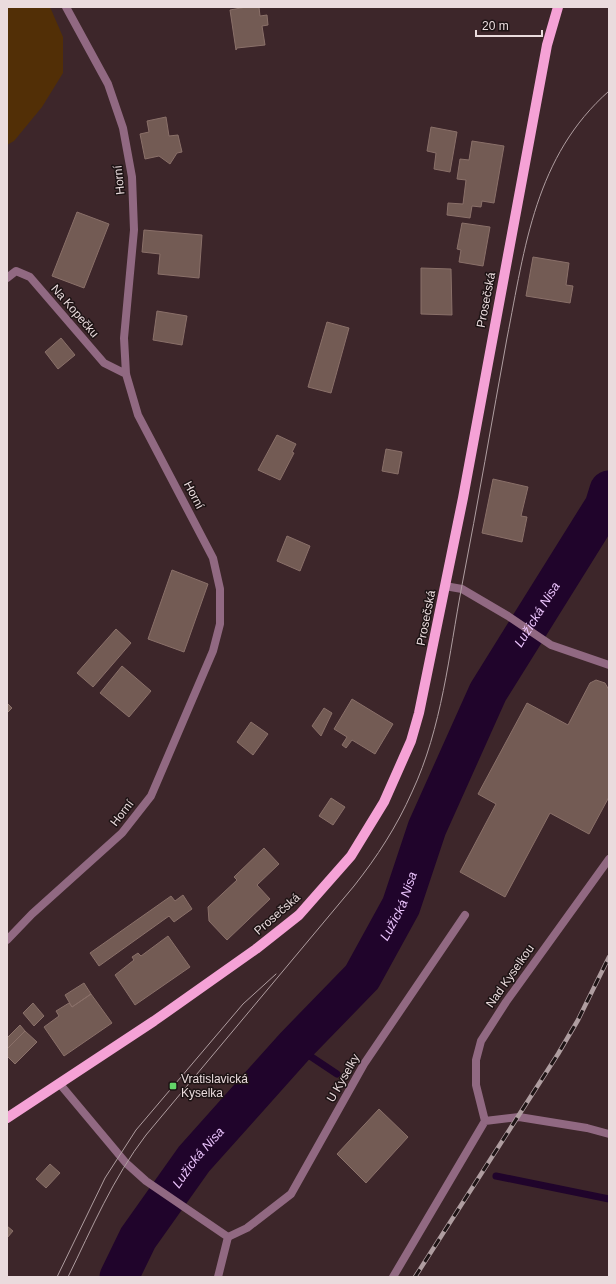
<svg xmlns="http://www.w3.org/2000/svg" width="616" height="1284" font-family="Arial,sans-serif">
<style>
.green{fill:#522f06}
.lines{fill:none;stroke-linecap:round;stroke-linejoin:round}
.stream{stroke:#20042b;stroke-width:7}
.river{stroke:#20042b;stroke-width:39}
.building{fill:#735b54;stroke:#8a7069}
.lane{stroke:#916982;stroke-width:8}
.street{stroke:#916982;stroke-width:8}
.primary{stroke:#f5a2d6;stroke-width:10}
.tram{stroke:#af9da0;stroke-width:1}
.rail-casing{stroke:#af9da0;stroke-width:4.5}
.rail{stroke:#1d1314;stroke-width:3;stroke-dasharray:9;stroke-linecap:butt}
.poi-dot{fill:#63d469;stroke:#1d1314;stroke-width:1.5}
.labels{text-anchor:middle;stroke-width:3;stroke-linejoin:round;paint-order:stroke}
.street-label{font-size:12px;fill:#eadbdd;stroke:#1d1314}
.poi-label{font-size:12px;fill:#eadbdd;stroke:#1d1314;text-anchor:start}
.water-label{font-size:13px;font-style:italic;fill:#ebc4fd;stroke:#1d1314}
</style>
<rect width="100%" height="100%" fill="#3d262a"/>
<path class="green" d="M7 7H50L63 37V73L42 107 14 141 7 145Z"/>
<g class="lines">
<path class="stream" d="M295 1046 337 1074
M496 1176 609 1199"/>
<path class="river" id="s1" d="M119 1277 138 1238 194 1159 295 1046 362 977 401 906 427 828 488 692 604 506 609 490"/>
</g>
<path class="building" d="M246 7H259L260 16 267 15 268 25 262 26 265 45 237 48 236 50 230 10Z
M166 117 169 136 178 135 182 152 177 153 170 164 159 156 145 159 140 134 149 132 147 121Z
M431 127 457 132 450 172 434 169 436 153 427 151Z
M472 141 504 146 494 203 482 201 481 207 472 206 470 218 447 215 448 203 463 204 466 180 457 179 460 159 469 160Z
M77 212 109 224 84 288 52 276Z
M462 223 490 227 483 266 459 262 461 250 457 249Z
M144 230 202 235 199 278 158 274 160 254 142 252Z
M533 257 569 263 566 285 573 286 570 303 526 296Z
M421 268 451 269 452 315 421 314Z
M157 311 187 316 182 345 153 340Z
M327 322 349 328 331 393 308 387Z
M61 338 75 355 58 369 45 352Z
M277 435 296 444 292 452 294 453 280 480 258 470Z
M386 449 402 452 398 474 382 471Z
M493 479 528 487 521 516 527 517 522 542 482 533Z
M287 536 310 546 300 571 277 561Z
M172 570 208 584 184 652 148 639Z
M116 629 131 643 93 687 77 673Z
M122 666 151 691 129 717 100 693Z
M596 680 605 683 609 690V797L589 834 550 813 505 897 460 872 496 804 478 794 527 703 568 725 590 683Z
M352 699 393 724 375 754 352 740 346 748 342 745 347 737 334 729Z
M7 703 12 708 7 713Z
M324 708 332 713 321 736 312 726Z
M251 722 268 734 253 755 237 742Z
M331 798 345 807 333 825 319 816Z
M264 848 279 864 257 885 270 899 227 940 209 921 208 907 237 880 234 877Z
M183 895 192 909 174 922 169 916 99 966 90 953 171 896 175 901Z
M168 936 190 967 135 1005 115 975 134 960 132 957 138 953 141 956Z
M84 983 91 994 72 1007 65 995Z
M91 994 112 1023 64 1056 44 1027 59 1016 56 1011 69 1003 72 1007Z
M33 1003 44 1016 34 1026 23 1013Z
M20 1025 25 1031 7 1049V1038Z
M25 1031 37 1042 15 1064 7 1056V1049Z
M379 1109 408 1137 366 1183 337 1154Z
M50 1164 60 1173 46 1188 36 1179Z
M7 1226 13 1231 7 1238Z"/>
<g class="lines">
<path class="lane" d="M445 586 462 589 508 616 551 645 609 665
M228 1237 247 1228 291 1194 364 1064 465 915"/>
<path class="street" d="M7 278 16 271 30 277 104 363 126 374
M7 940 32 914 122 833 151 796 213 651 220 624V589L213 558 138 415 126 374 124 338 134 230 132 177 123 128 108 84 66 7
M59 1083 126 1163 146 1181 228 1237 218 1277
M485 1121 519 1117 587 1128 609 1134
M393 1277 485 1121 476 1085V1060L481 1041 506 1002 609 859"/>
<path class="primary" d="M7 1118 154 1021 256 949 299 915 351 856 384 802 411 741 419 713 463 498 547 45 558 7"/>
<path class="tram" d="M57 1277 105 1178 136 1130 243 1004 276 974
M68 1277C92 1228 113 1178 146 1135L354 886C377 857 397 826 412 792 442 728 449 654 462 585 478 503 492 420 507 338 525 247 535 156 609 91"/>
<g class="rail-casing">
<path id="rail" d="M415 1277 558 1054 578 1020 609 957"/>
</g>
<use href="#rail" class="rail"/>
</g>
<rect class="poi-dot" x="169" y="1082" width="8" height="8" rx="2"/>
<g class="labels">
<g class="street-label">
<text transform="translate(119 180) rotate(-96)" y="4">Horní</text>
<text transform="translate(486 300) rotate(-79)" y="4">Prosečská</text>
<text transform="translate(75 311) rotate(49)" y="4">Na Kopečku</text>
<text transform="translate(194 495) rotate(62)" y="4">Horní</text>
<text transform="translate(426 618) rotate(-79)" y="4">Prosečská</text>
<text transform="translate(122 813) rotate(-52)" y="4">Horní</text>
<text transform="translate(277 914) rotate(-41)" y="4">Prosečská</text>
<text transform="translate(510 976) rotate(-55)" y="4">Nad Kyselkou</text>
<text transform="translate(343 1078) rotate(-60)" y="4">U Kyselky</text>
</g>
<g class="poi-label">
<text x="181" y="1083">Vratislavická<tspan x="181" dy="14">Kyselka</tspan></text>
</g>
<g class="water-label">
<text dy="5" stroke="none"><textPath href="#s1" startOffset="792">Lužická Nisa</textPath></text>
<text dy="5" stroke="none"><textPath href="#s1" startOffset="468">Lužická Nisa</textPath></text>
<text dy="5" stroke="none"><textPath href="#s1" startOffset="144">Lužická Nisa</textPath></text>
</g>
</g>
<rect width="616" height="1284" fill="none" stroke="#eadbdd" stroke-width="16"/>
<path d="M476 30v6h66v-6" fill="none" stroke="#eadbdd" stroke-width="2"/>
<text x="482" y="30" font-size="12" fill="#eadbdd" stroke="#1d1314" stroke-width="3" paint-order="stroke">20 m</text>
</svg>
